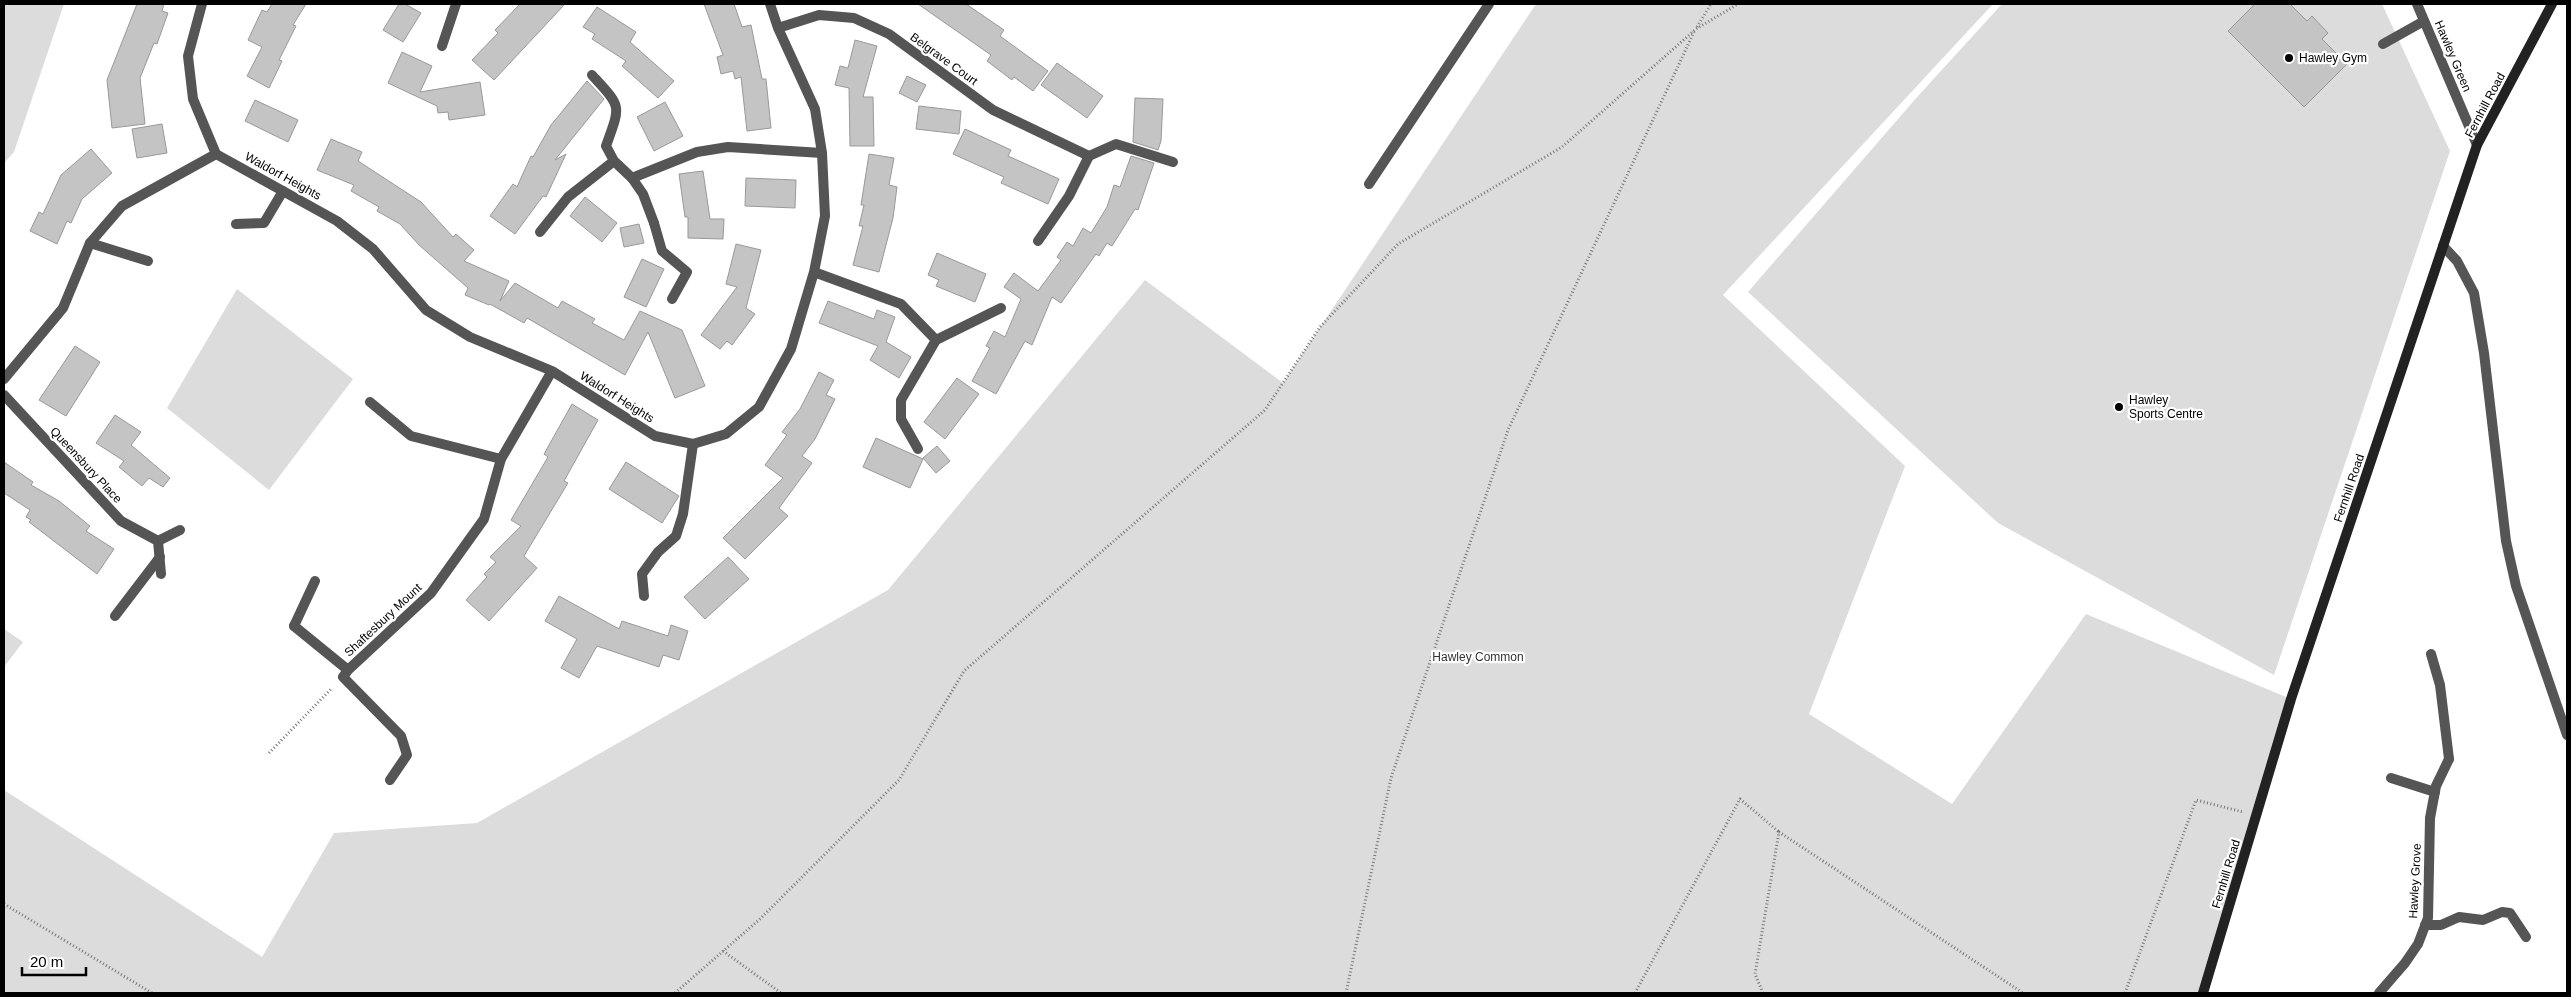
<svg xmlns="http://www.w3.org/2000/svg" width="2571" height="997" font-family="Arial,sans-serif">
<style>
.green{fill:#dcdcdc}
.building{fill:#c4c4c4;stroke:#999}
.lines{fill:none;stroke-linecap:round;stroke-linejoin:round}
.path{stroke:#777;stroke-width:3;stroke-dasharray:1 2.5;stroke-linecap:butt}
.lane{stroke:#555;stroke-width:10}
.street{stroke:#555;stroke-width:10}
.secondary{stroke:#222;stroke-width:10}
.poi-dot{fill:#000;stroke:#fff;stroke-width:2}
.labels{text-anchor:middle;stroke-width:4.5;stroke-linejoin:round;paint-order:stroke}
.street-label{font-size:12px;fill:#000;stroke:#fff}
.poi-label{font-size:12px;fill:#000;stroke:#fff;text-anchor:start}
.park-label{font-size:12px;fill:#333;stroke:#fff}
</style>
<rect width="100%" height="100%" fill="#fff"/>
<path class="green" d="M4 4H64L14 152 4 163Z
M1536 4H1993L1723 295 1905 466 1809 714 1952 804 2086 614 2291 699 2205 993H4V790L262 957 334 833 477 823 888 590 1145 280 1283 383Z
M2002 4H2382L2450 151 2274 675 1998 523 1748 292 1918 96Z
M237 289 353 379 269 490 167 408Z
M4 629 23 642 4 667Z"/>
<path class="building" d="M137 4H164L162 11 168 13 157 44 154 43 140 78 145 124 112 128 107 80Z
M272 4H306L293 25 296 26 279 60 282 61 269 88 247 76 262 47 248 40 262 10 267 12Z
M399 4H405L421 13 403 42 383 30Z
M520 4H565L494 80 472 60 498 33 495 30Z
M704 4H734L742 27 751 25 762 79H766L771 128 747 131 741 77 735 79 733 71 721 74 717 57 723 55Z
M918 4H966L1004 30 1000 36 1048 71 1033 91 1014 77 1012 80 987 61 991 55Z
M2255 4H2290L2307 21 2312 16 2328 33 2322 39 2347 64 2304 107 2228 31Z
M597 7 636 32 630 42 674 81 658 98 622 66 626 61 592 39 595 34 583 27Z
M855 40 877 46 863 97H873L874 146H850L849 88 835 85 840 66 848 68Z
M402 52 432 66 420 92 480 82 485 115 449 120 448 112 438 113 437 106 388 83Z
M1057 63 1103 96 1087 118 1041 85Z
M907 76 926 85 917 102 899 93Z
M587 81 604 99 555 160 566 154 546 197 543 196 515 234 490 216 513 184 517 187 531 156 533 157 551 125Z
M1135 98 1163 99 1161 141 1158 150 1133 142Z
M255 100 298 120 288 142 245 121Z
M665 102 683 136 654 151 637 117Z
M919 106 961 111 959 134 916 129Z
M162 124 167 153 137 158 132 129Z
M965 129 1011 150 1008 156 1059 179 1048 204 1001 183 1004 177 953 154Z
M331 139 362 152 358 161 421 202 453 237 456 234 474 250 464 261 509 281 500 301 515 283 558 308 562 301 595 319 592 323 624 340 640 311 682 330 705 386 675 398 648 332 625 375 527 318 524 323 490 304 489 305 465 295 468 288 419 245 400 224 377 211 379 207 351 191 354 185 317 170Z
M91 149 112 173 82 199 71 223 67 221 57 244 30 231 39 212 43 214 61 175Z
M869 154 894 158 889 185 897 187 893 218 879 272 853 265 863 226H859L864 205H861Z
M1131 156 1154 163 1138 210 1135 209 1112 246 1107 243 1099 256 1096 254 1061 303 1052 297 1032 345 1025 341 996 394 972 381 990 348 986 346 994 331 1005 337 1021 299 1004 287 1014 273 1038 291 1061 260 1057 257 1067 242 1073 246 1083 228 1091 233 1107 207 1114 185 1120 187Z
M703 171 710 219H724L723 239 688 238V217H685L679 174Z
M746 178 796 180 795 208 745 206Z
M585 197 617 223 602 242 570 216Z
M639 224 644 243 624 247 620 228Z
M736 244 761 250 746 308 755 314 732 345 727 341 720 349 701 335 737 287 726 284Z
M937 253 986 274 975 302 936 286 939 280 928 275Z
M642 259 664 269 646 307 624 297Z
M828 301 874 319 877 310 895 317 886 342 911 357 899 378 870 360 878 346 819 323Z
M75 346 100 362 66 416 39 400Z
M819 372 834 380 826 395 835 399 815 439 802 456 812 463 779 508 788 516 745 559 723 538 783 478 765 465 787 435 782 432 800 409Z
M957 378 979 394 945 439 924 422Z
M572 404 598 420 564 481 568 483 524 556 537 568 489 621 466 600 487 577 484 574 496 562 490 557 521 526 511 520 548 457 544 454Z
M115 415 141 432 131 445 170 478 163 487 149 478 142 486 119 467 124 461 96 443Z
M876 438 923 459 910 488 863 467Z
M937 446 950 461 936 473 923 458Z
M4 462 33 482 31 485 59 501 90 526 86 531 114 549 97 574 29 522 31 520 26 517 30 510 4 493Z
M626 462 679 496 662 523 609 489Z
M728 557 749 579 705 619 684 597Z
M559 596 619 629 622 621 668 636 671 625 688 631 679 660 663 655 659 667 597 646 579 678 561 668 577 639 545 621Z"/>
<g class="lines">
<path class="path" d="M1697 27 1711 4
M269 753 332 688
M4 904 152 993
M723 951 781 993
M675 993 760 919 899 780 964 671 1265 410 1320 327 1398 244 1562 147 1696 29 1738 4
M1346 993 1391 778 1508 430 1694 32
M1635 993 1740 799 1779 832
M1763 993 1755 974 1779 832 2023 993
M2125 993 2196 800 2243 812"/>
<path class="lane" d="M2383 44 2424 21
M592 75C622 108 621 104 606 146L614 161
M1369 184 1489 4
M654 223 662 251 687 272 672 299
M236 224 264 223 283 191
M540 232 568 197 614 161 632 178
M1038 241 1069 196 1089 156 1116 144 1173 162
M90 243 148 261
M2443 246 2457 261 2474 293 2484 353 2506 541 2516 586 2567 735
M370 402 411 436 501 459
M918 449 901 419V400L936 340 1001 308
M644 596 642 574 658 552 676 536 683 514 693 444
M115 616 160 557
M294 626 315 581
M2431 654 2440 685 2449 759
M2391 778 2435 792
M2425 925H2441L2459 917 2483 920 2502 912 2510 913 2526 937"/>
<path class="street" d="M202 4 188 56 193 99 216 154
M2417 4 2477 145
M778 28 819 15 854 18 889 34 993 110 1089 156
M442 46 456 4
M216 154 337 221 373 249 426 310 470 337 552 371 655 436 693 444 726 434 759 407 791 349 814 272 825 216 822 153 815 109 778 28 770 4
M654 223 643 194 632 178 697 152 728 147 822 153
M814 272 901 304 936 340
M4 379 63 308 90 243 122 206 216 154
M4 395 121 521 158 541
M161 574 158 541 180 530
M294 626 348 670 431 593 484 519 501 459 552 371
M348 670 343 677 401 736 407 755 390 780
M2379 993 2405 963 2418 944 2428 918 2430 818 2436 786 2449 759"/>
<path class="secondary" d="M2203 993 2291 699 2477 145 2552 4"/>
</g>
<g class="poi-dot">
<circle cx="2289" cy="58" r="5"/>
<circle cx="2119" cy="407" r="5"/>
</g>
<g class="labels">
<g class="street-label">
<text transform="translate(2453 56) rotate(67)" y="4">Hawley Green</text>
<text transform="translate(944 59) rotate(36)" y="4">Belgrave Court</text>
<text transform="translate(2485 105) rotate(-62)" y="4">Fernhill Road</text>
<text transform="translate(283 176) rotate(29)" y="4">Waldorf Heights</text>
<text transform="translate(617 397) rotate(32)" y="4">Waldorf Heights</text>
<text transform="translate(86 465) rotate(47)" y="4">Queensbury Place</text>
<text transform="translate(2349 488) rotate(-71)" y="4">Fernhill Road</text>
<text transform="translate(383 620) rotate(-43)" y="4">Shaftesbury Mount</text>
<text transform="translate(2226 874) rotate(-73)" y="4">Fernhill Road</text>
<text transform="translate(2415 881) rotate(-87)" y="4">Hawley Grove</text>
</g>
<g class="poi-label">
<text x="2299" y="62">Hawley Gym</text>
<text x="2129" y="404">Hawley<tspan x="2129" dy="14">Sports Centre</tspan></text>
</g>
<g class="park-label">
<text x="1478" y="661">Hawley Common</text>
</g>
</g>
<rect width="2571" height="997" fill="none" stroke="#000000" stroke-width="10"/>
<path d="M22 967v8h64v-8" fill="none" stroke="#000000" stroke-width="2.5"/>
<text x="30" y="967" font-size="15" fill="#000000" stroke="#ffffff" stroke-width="4" paint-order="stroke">20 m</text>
</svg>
